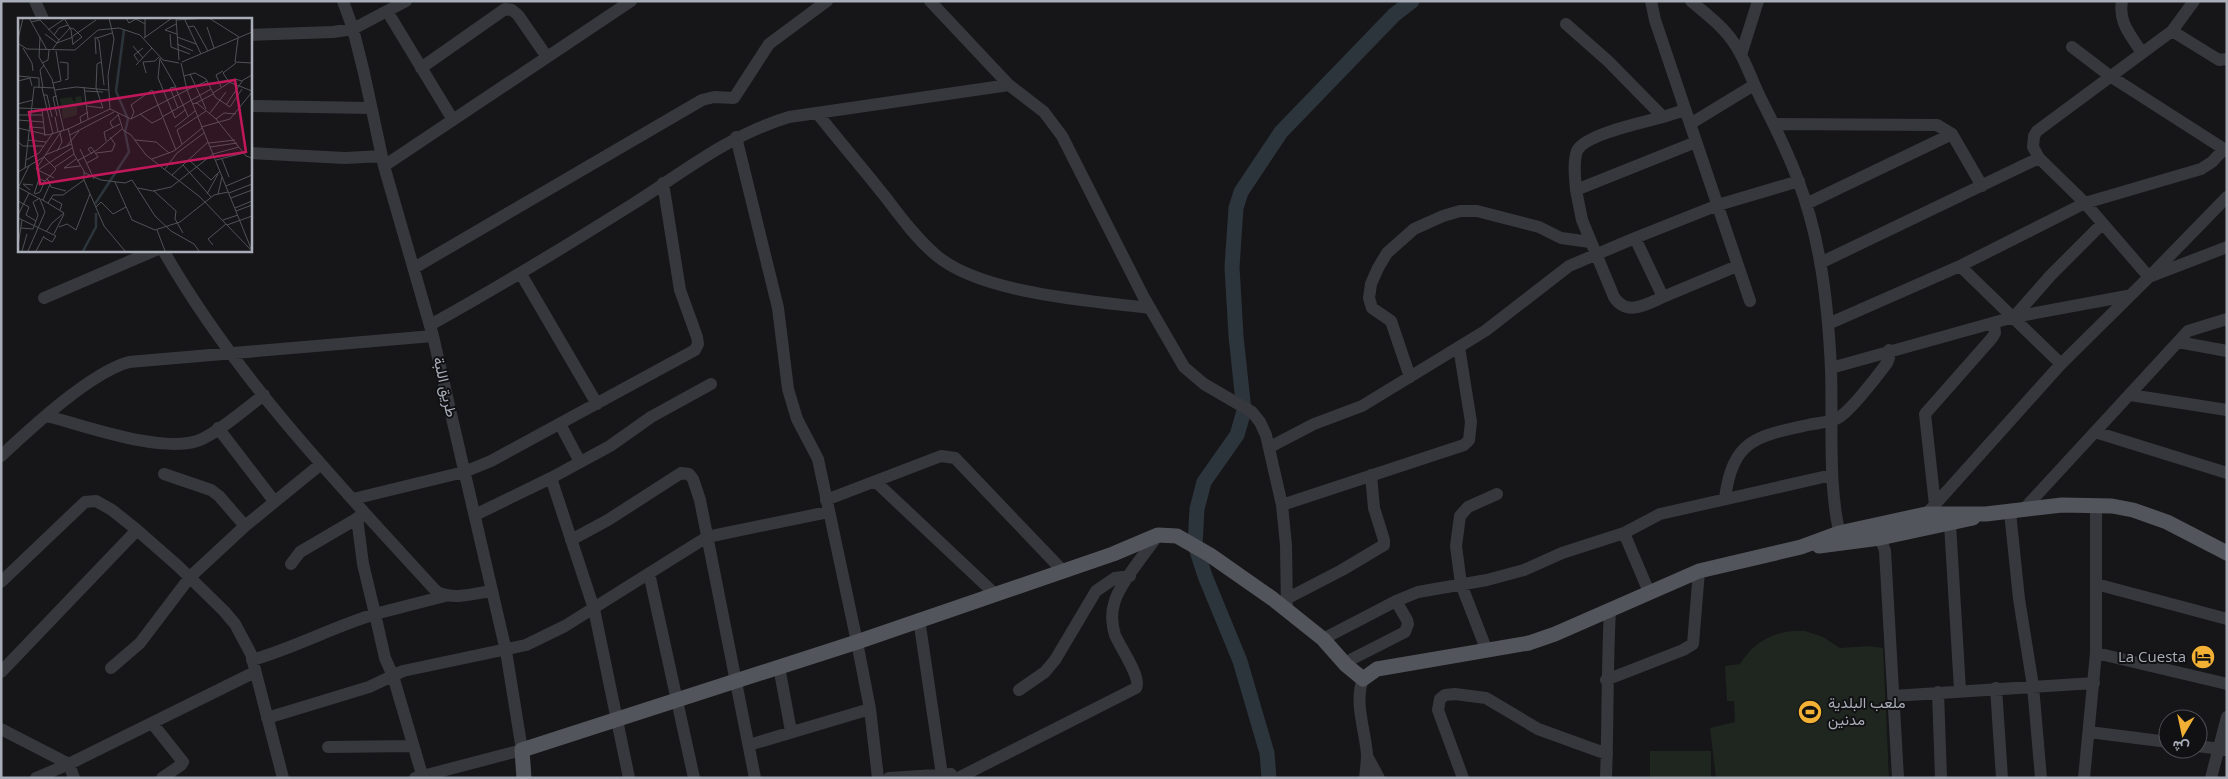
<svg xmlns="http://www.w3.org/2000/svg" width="2228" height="779" font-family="'Open Sans',Vazirmatn,sans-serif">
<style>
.green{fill:#1e261f}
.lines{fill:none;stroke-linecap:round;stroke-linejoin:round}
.river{stroke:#2c353c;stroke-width:15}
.minor{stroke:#37383d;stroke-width:12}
.major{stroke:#53555c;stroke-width:15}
.labels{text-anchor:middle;stroke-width:4;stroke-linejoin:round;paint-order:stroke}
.street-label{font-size:15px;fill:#a8adb8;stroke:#111113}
.poi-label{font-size:15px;fill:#a8adb8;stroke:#111113;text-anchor:end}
.inset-river{fill:none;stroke:#2c353c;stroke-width:2.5}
.inset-road{fill:none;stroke:#505258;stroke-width:1}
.view{fill:#c2185b;fill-opacity:0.15;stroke:#c2185b;stroke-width:2.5}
.inset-edge{fill:none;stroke:#a8adb8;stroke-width:2.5}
</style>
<rect width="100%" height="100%" fill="#161618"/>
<path class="green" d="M1805 631 1823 637 1840 648 1870 646 1883 648 1889 778H1716L1710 728 1735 722 1734 701H1727L1725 666 1740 664C1754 641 1777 629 1805 631Z
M1650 751H1711V778H1650Z"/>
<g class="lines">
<path class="river" d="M1269 778 1267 753 1240 661 1205 576 1195 545 1197 509 1204 482 1237 435 1244 411 1236 336 1232 267 1236 208 1241 192 1281 132 1394 15 1412 1"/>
<path class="minor" d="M35 1 43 19
M343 1 353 29 364 73 384 166 433 336 506 651 522 750 415 778
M930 1 1009 85 1044 112 1062 136 1143 296 1184 367 1204 384 1252 412 1260 422 1266 435 1282 505 1286 545 1287 609
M1651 1 1655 20 1750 301
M1691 1C1706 14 1723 26 1734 43 1746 60 1752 82 1762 101 1775 127 1788 152 1798 180 1821 240 1828 305 1831 369 1833 421 1827 492 1842 542
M2122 1C2118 23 2131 35 2142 53
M2194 1 2172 31 2037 131 2034 136 2033 147 2039 158 2085 203 2149 277 2227 197
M387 11 453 120
M1566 24 1608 61 1663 117 1685 110
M2172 31 2219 60 2227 59
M250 35 333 32 353 29 406 1
M2072 47 2110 76 2227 151
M1741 55 1758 1
M421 68 505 9 512 10 518 15 547 57
M250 106 371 108
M817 113C840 142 864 170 887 199 902 219 918 240 937 256 983 294 1091 301 1150 308
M1690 124 1754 85
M1774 124 1937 125 1952 134 1982 186
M736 137 778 308 788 389 797 419 818 459 857 642 870 709 878 778
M250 153 345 158 382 156
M384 166 631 1
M1576 190C1575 177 1573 162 1577 151 1584 134 1646 122 1663 117
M1806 204 1952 134
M1635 238 1663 297C1647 304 1627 317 1614 297L1582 220 1576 190 1696 142
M163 250C236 378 339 485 437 592 454 600 473 594 491 591
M1820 263 2039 158
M1960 266 2061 364
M414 268 702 100 714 97 734 98 769 44 827 1
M521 274 597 404
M1663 297 1737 266
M44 298 156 250
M2014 317 2051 275 2102 224
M1828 324 1960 266 2085 203 2201 169 2212 162 2224 149
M430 325C499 287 566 246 633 204 685 171 729 135 789 117L1009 85
M2178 342 2227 351
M1831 368 2014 317 2127 296
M1410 377 1391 321 1372 308 1369 298 1371 284 1378 268 1387 253 1414 229 1443 216 1460 211H1477L1539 227 1561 238 1590 242
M2130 395 2227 410
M47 416C86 426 159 453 197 441 216 435 247 407 264 395
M560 424 580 462
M218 428 274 501
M2095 432 2227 473
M1270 447 1314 424 1362 406 1485 331 1569 266 1635 238 1718 205 1799 181
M1 456C32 427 90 373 129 362L433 336
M164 474 211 490 219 496 245 526
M551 478 594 609 629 778
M876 482 995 594
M1725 498C1733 439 1757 436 1808 425 1818 423 1830 422 1838 418 1852 410 1877 376 1887 363L1889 358V350
M353 499 464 472 491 461 695 350 698 344 697 337 680 290 663 183
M826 500 941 456 955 458 1063 571
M1282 505 1464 445 1469 440 1471 422 1459 347
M1935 505 1925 414 1992 338 1995 333 1994 323
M2023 510 2188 331 2227 319
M2010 512 2019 599 2033 686 2041 778
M475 515 551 478 610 446 651 417 711 384
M1922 519 2061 364 2149 277 2227 247
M1950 524 1960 690
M1877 529 1885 551 1898 778
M1624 533 1649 592
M571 540 608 520 681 473 689 474 693 479 700 500 755 778
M291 564 300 552 363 515
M649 573 694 778
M1 582 85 502 96 501 112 510 137 530 178 566 224 611 235 624 251 654 283 778
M2096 584 2227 619
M1288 598 1342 570 1384 545V540L1374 508 1371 475
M919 619 942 775
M1323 639 1396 601 1418 592 1487 580 1524 570 1562 553 1624 533 1660 514 1832 475
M1487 651 1461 584 1456 546 1460 516 1468 507 1497 494
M2096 653 2227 684
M252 660C294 648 333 627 375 614L363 564 357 518
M1346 665 1352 659 1405 632 1408 624 1407 620 1396 601
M779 667 791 731
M111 668 140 643 190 577 245 526 321 464
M1 672 137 530
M1363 679C1354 702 1365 730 1367 754 1367 762 1366 770 1365 778
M1606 680 1683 650 1693 644 1699 571
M1996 688 2002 778
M1019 690 1045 672 1055 660 1096 591 1115 578 1130 576
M1938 692 1941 778
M1893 696 2094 683
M267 718 369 687 403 671 526 645 565 626 707 537 828 512
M152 723 183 762 181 765 162 778
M1 729 69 764 74 778
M2089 732 2168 742
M749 745 870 709
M2198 746 2227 750
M328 747 413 746
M1367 756 1379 778
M36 778 69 764 255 672
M423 778 393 676 385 658 375 614 445 596
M889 778 951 774
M958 778 1136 688C1142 678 1120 647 1115 635 1112 626 1111 613 1114 604 1118 585 1146 553 1158 535
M1463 778 1438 710 1440 699 1445 695 1455 694 1486 698 1538 729 1607 754
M1606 778C1608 722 1607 666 1610 610
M2084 778 2096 653V505
M2211 778 2227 717"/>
<path class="major" d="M1819 546 1880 538 1973 518
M524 778 522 750 857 642 1113 554 1158 535 1177 536 1210 555 1273 599 1323 639 1346 665 1363 679 1377 669 1529 643 1555 634 1699 571 1801 547 1839 533 1926 514H1986L2062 505 2112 506 2133 510 2167 522 2227 553"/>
</g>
<defs>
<g id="hotel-disc" transform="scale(1.25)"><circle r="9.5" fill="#f2b134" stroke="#111113"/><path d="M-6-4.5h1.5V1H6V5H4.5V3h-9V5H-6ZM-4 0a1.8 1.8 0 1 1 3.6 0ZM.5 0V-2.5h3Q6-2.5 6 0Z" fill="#111"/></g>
<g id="stadium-disc" transform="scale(1.25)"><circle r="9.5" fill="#f2b134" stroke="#111113"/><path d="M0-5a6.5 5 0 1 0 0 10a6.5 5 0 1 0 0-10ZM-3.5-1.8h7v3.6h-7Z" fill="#111"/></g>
</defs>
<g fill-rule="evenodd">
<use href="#hotel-disc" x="2203" y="657"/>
<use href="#stadium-disc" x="1810" y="712"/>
</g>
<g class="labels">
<g class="street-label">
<text transform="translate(445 387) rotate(77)" y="5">طريق اللبة</text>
</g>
<g class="poi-label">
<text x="2186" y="662">La Cuesta</text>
<text x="1828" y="708" text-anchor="start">ملعب البلدية<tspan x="1828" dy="17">مدنين</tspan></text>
</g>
</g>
<g transform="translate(18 18)">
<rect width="234" height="234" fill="#161618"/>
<path d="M63 78 65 88 59 89V97L45 101 42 81 53 79 58 86 57 79Z" fill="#1e261f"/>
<path class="inset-river" d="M77 186 111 134 107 114 110 101 98 73 106 12M65 233 78 209V195"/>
<path class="inset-road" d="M11 0 29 32M46 0 53 12 55 27M91 0 96 21 90 58 92 91M108 0 111 5 118 1 127 6M127 0V20M158 0 161 42M166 0 183 36M191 0 221 19M158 2 189 0M13 4 22 2 41 22 39 25 55 19M158 6 147 12 159 16M170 9 176 8 190 33M189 9 196 30M30 12 46 1M27 16 39 25 34 32M152 16 153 29 172 36M36 17 41 10 50 7M55 18 78 2M22 19 21 39 34 61 46 113M77 19 78 36M78 19 81 23 86 67M159 19 178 26M79 20 94 15M126 20 154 0M220 20 217 44 234 45M0 21 5 0M41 22 52 10 56 11 64 19 55 26M1 26 9 31 57 32 80 12 101 10 122 17 145 42 161 45M159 26 175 33M115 28 125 40M5 30 14 45 15 53M142 40 140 60 157 100 167 92M142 41 158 69M120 43 116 37 125 30M42 44 50 45V61L47 62M164 44 234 14M24 45 30 42 31 32M218 45 205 55 211 64 234 73M118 47 134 30M128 55 125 44 137 43 141 39M172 56 184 82 178 85M0 58 21 60V70M166 58 177 55 188 61 197 79 212 89 224 71M0 63 12 60 14 68M189 63 169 72 234 233M35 65 43 63 38 33M66 69 70 101M203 69 198 57 205 53M24 70 35 116M25 70 22 52 26 47M37 72 58 69 90 72M67 73 85 74M195 75 217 61 224 63M25 77H29L34 99M39 78 35 79 39 98M0 86 15 82M174 86 179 85 198 101 228 138 234 140M208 87 225 62 234 57M69 88 85 90 78 70 79 46 83 44M0 90 28 91M160 90 152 70 157 69 170 98M24 91 27 118M188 91 184 82 195 76M192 95 208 74M100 96 105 112 113 117 128 137 182 179 233 232M122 96 134 105 144 100M0 97H24M37 99 40 114M144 99 193 71M113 101 116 94 113 87 134 72 158 132M198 101 206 95 218 96M0 102 25 104M63 105 62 99 70 94M11 109 26 110M157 109 177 93M183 109 212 101 234 74M0 110 30 117 50 111 92 91 113 101 169 72 163 45M50 110 56 136 67 155 83 162 107 165 114 162 137 198 153 213 176 226 181 233M95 110 92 104 100 97M52 117 96 94M10 122 28 124M117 122 138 124 151 135M88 123 86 114 102 106M0 124 5 128H25M191 125 217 122M164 126 159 112 188 93M48 129 61 113M192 129 219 125M62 131 76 161M39 133 44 124 42 115M78 135 94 133 97 126 92 119M27 137 54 126M134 141 156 133 184 110M204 141 211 159M8 142 21 135 34 116M171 142 193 162 202 153M198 142 226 135M59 143 79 132 104 111M69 145 80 139 73 129 70 131 74 136M165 147 193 179M37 149 56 136M7 150 16 69 37 70M46 150 62 148M46 150 58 141M147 151 159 135 186 115M20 152 54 130M0 154 26 139 44 112M66 154V162L86 208 107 233M154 157 190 124M29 160 33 169 48 173M97 164 114 202 137 212 162 204 196 177 210 174M208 168 234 157M0 169 22 181 27 194 10 233M0 170 11 148M120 170 135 173 153 169 195 136 221 129M12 172 5 166 15 167M136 173 158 193 157 201 165 215M211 175 234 166M16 176 21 161 27 163M17 176 22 174 27 163 32 158 38 151 26 139 18 151 36 160M189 176 200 156M200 176 204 159M33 180 44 186 42 192M213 180 234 172M23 181 46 195 34 205 28 214M25 182 32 166M0 183 11 189 8 197 18 203M30 185 35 177H45L66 162M78 189 83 184 95 196 108 189M217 190 234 183M218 193 234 187M0 197 11 175M0 200 38 218 34 224 25 219M205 202 220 197M209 207 234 198M41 209 49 206 58 212 72 176M3 210 15 211 20 197 15 184 22 180M139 212 147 233M36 216 46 196M195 227 190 221 208 206M0 228 4 202M4 233 9 216M18 233 26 218"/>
<path class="view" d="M217 62 228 134 22 166 11 94Z"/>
<rect width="234" height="234" class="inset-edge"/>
</g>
<rect width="2228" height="779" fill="none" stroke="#a8adb8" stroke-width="5"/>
<g transform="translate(2183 734) rotate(189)"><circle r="24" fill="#111113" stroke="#4d4f55"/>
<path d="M0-4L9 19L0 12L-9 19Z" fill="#f2b134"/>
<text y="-8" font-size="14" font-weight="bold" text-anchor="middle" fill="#a8adb8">ش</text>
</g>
</svg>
